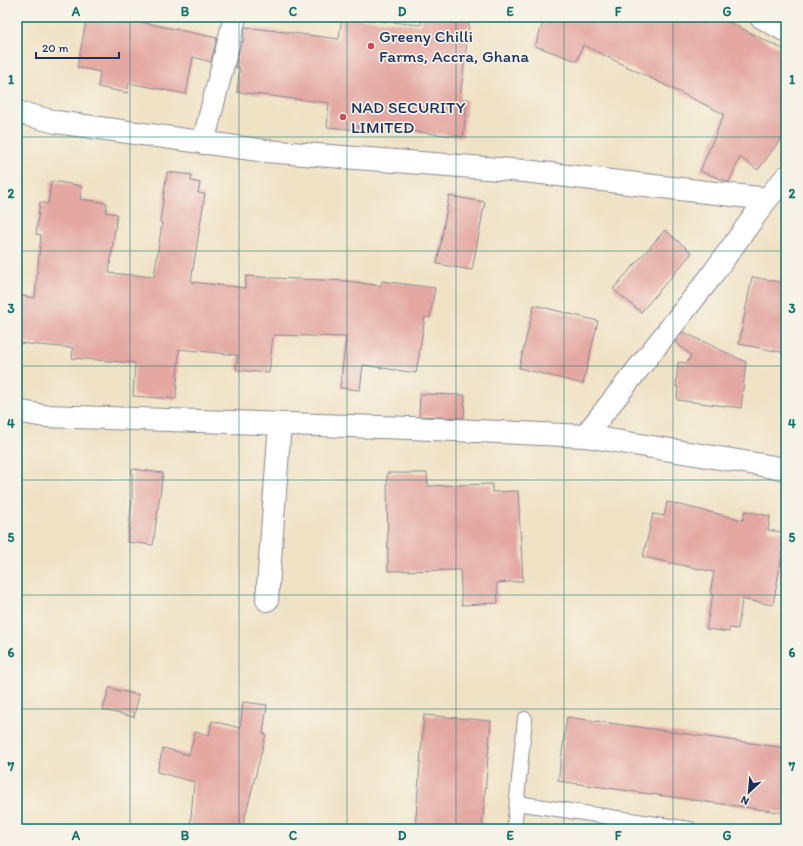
<svg xmlns="http://www.w3.org/2000/svg" width="803" height="846" font-family="Itim,sans-serif">
<style>
.building{fill:#e4a7a2}
.lines{fill:none;stroke-linecap:round;stroke-linejoin:round}
.lane-casing{stroke:#868892;stroke-width:16}
.street-casing{stroke:#868892;stroke-width:24}
.lane{stroke:#fff;stroke-width:14}
.street{stroke:#fff;stroke-width:22}
.grid{fill:none;stroke:#0f766e;stroke-width:1;stroke-opacity:0.55}
.poi-dot{fill:#d1495b;stroke:#f7f3e8;stroke-width:1.5}
.labels{text-anchor:middle;stroke-width:3.5;stroke-linejoin:round;paint-order:stroke}
.poi-label{font-size:17px;fill:#1b2f5e;stroke:#f7f3e8;text-anchor:start}
.neatline{fill:none;stroke:#0f766e;stroke-width:1.5}
.grid-label{font-size:13px;text-anchor:middle;font-weight:bold;fill:#0f766e}
</style>
<rect width="100%" height="100%" fill="#f7f3e8"/>
<filter id="ink" filterUnits="userSpaceOnUse"><feTurbulence type="fractalNoise" baseFrequency=".025" numOctaves="2"/><feDisplacementMap in="SourceGraphic" scale="8" xChannelSelector="R" yChannelSelector="G"/><feConvolveMatrix kernelMatrix="1 2 1 2 8 2 1 2 1" color-interpolation-filters="sRGB"/></filter>
<filter id="wash" filterUnits="userSpaceOnUse"><feTurbulence type="fractalNoise" baseFrequency=".012" numOctaves="4" result="noise"/><feDisplacementMap in="SourceGraphic" scale="16" xChannelSelector="R" yChannelSelector="G"/><feGaussianBlur stdDeviation="0.9" result="paint"/><feColorMatrix in="noise" values="0 0 0 0 0 0 0 0 0 0 0 0 0 0 0 0 0 1.4 0 .05"/><feComposite in="paint" operator="in"/></filter>
<g filter="url(#wash)">
<rect width="100%" height="100%" fill="#f0e2c5"/>
<g id="blocks">
<path class="building" d="M87 17H117L217 38 211 62 193 57 186 94 129 83 127 93 98 87 100 72 77 67Z
M342 17 421 25 422 17H470L460 99 467 100 463 137 409 131V128L358 125V130L327 127 329 103 237 92 240 68 235 67 241 42 243 43 245 27 339 39Z
M545 17H719L786 51V132L758 170 740 157 729 182 700 171 724 114 583 45 577 61 535 46Z
M167 172 192 175 191 181 200 183 198 193 205 194 191 282 245 288 246 276 273 278 348 281 381 286 382 281 435 288 430 318 425 317 416 373 363 365 360 390 340 388 346 337 273 335 269 373 236 370 238 355 179 349 176 399 133 396 135 363 72 358 73 348 17 343V295L35 298 41 235 36 234 40 202 48 204 51 181 82 186 80 199 107 203 106 212 117 214 109 273 154 277 162 223 160 222Z
M449 196 485 202 472 270 437 264Z
M665 230 692 253 641 312 613 289Z
M752 277 786 283V353L739 344Z
M534 305 598 321 583 384 519 368Z
M683 332 746 362 741 408 677 400 678 387H676L678 362 687 363 691 355 675 342Z
M420 394 465 395 464 418 419 416Z
M132 469 163 473 153 545 127 542 132 500Z
M387 473H427L428 486 492 484V492L518 491 523 581 497 583 498 603 462 605 460 570 388 571Z
M667 502 743 520 745 511 770 516 768 530 786 533 773 605 742 599 738 629 729 628V632L706 629 713 594 710 593 714 572 643 557 653 514 664 516Z
M109 688 139 695 134 717 103 710Z
M243 702 267 705 263 734H266L242 829H190L194 782 157 772 163 748 189 755 195 732 209 735 212 721 240 728Z
M424 715 491 721 482 829H415Z
M567 717 786 748V813L558 781Z"/>
</g>
</g>
<g filter="url(#ink)">
<use href="#blocks" fill-opacity="0" stroke="#868892" stroke-width="1"/>
<g class="lines">
<g class="lane-casing">
<path id="lane" d="M517 803 690 829
M514 829 525 719"/>
</g>
<g class="street-casing">
<path id="street" d="M761 17 786 31
M17 112 56 122 265 151 524 171 767 199
M203 143 235 17
M17 411 44 416 410 428 585 436 786 469
M585 436 709 279 767 199 786 177
M267 600 280 424"/>
</g>
<use href="#lane" class="lane"/>
<use href="#street" class="street"/>
</g>
</g>
<path class="grid" d="M130 17V829M239 17V829M347 17V829M456 17V829M564 17V829M673 17V829M17 137H786M17 251H786M17 366H786M17 480H786M17 595H786M17 709H786"/>
<g class="poi-dot">
<circle cx="371" cy="46" r="4"/>
<circle cx="343" cy="117" r="4"/>
</g>
<g class="labels">
<g class="poi-label">
<text x="379" y="42">Greeny Chilli<tspan x="379" dy="20">Farms, Accra, Ghana</tspan></text>
<text x="351" y="113">NAD SECURITY<tspan x="351" dy="20">LIMITED</tspan></text>
</g>
</g>
<rect width="803" height="846" fill="none" stroke="#f7f3e8" stroke-width="44"/>
<g transform="translate(749 792) rotate(206)" stroke="#f7f3e8" stroke-width="3" paint-order="stroke">
<path d="M0-3L7 15L0 10L-7 15Z" fill="#1b2f5e"/>
<text y="-6" font-size="11" font-weight="bold" text-anchor="middle" fill="#1b2f5e">N</text>
</g>
<path d="M36 52v6h83v-6" fill="none" stroke="#1b2f5e" stroke-width="2"/>
<text x="42" y="52" font-size="12" fill="#1b2f5e" stroke="#f7f3e8" stroke-width="3" paint-order="stroke">20 m</text>
<rect x="22" y="22" width="759" height="802" class="neatline"/>
<g class="grid-label">
<text x="76" y="16">A</text>
<text x="185" y="16">B</text>
<text x="293" y="16">C</text>
<text x="402" y="16">D</text>
<text x="510" y="16">E</text>
<text x="618" y="16">F</text>
<text x="727" y="16">G</text>
<text x="11" y="84">1</text>
<text x="792" y="84">1</text>
<text x="11" y="198">2</text>
<text x="792" y="198">2</text>
<text x="11" y="313">3</text>
<text x="792" y="313">3</text>
<text x="11" y="428">4</text>
<text x="792" y="428">4</text>
<text x="11" y="542">5</text>
<text x="792" y="542">5</text>
<text x="11" y="657">6</text>
<text x="792" y="657">6</text>
<text x="11" y="771">7</text>
<text x="792" y="771">7</text>
<text x="76" y="840">A</text>
<text x="185" y="840">B</text>
<text x="293" y="840">C</text>
<text x="402" y="840">D</text>
<text x="510" y="840">E</text>
<text x="618" y="840">F</text>
<text x="727" y="840">G</text>
</g>
</svg>
